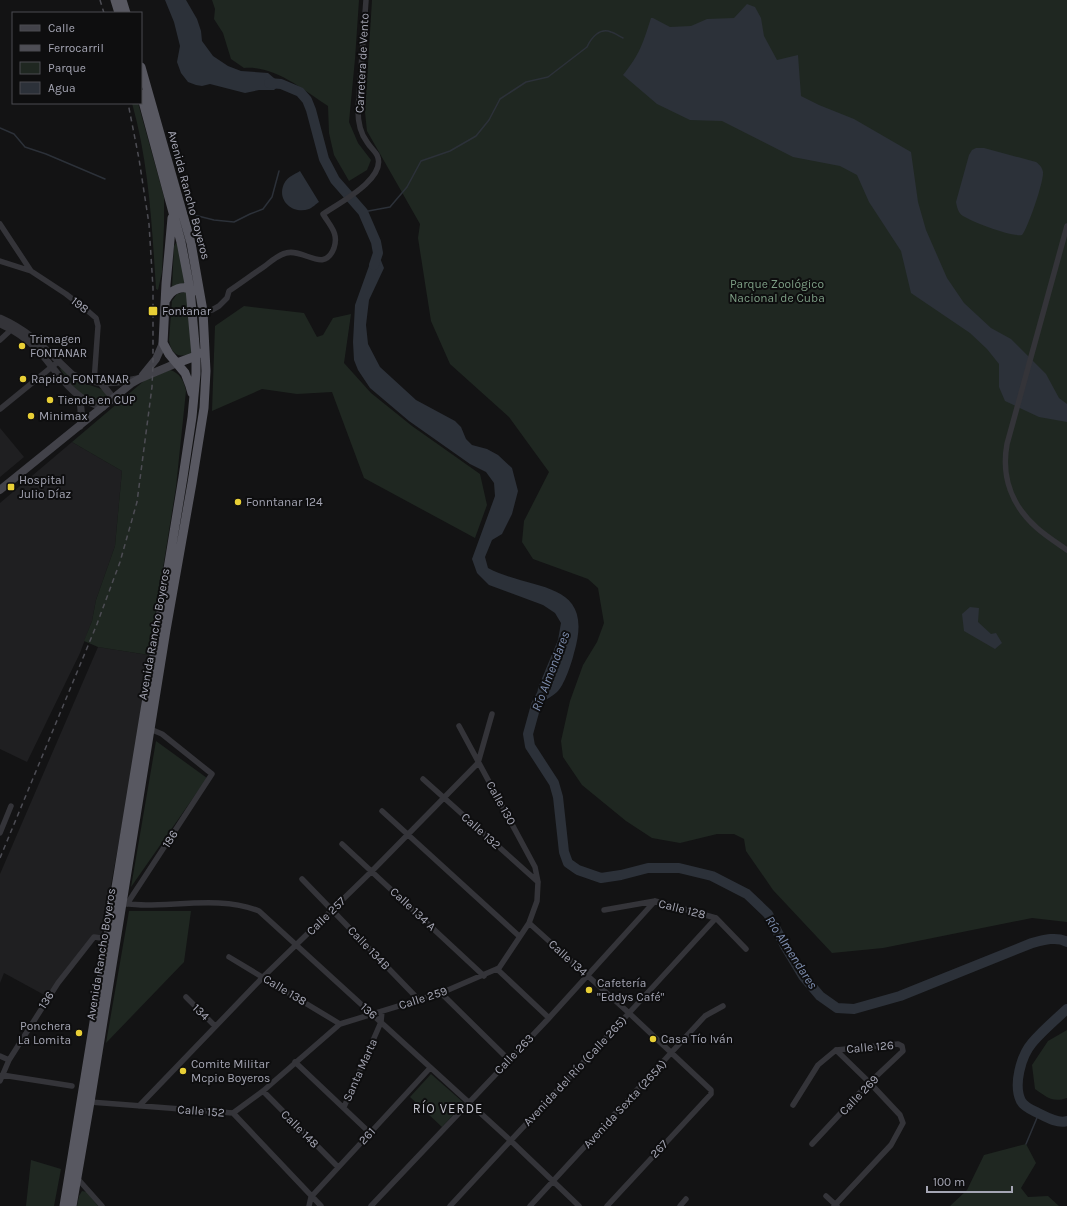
<svg xmlns="http://www.w3.org/2000/svg" width="1067" height="1206" font-family="Karla,sans-serif">
<style>
.built{fill:#1f1f21}
.green{fill:#1f2721}
.water{fill:#2c3139}
.lines{fill:none;stroke-linecap:round;stroke-linejoin:round}
.stream{stroke:#2c3139;stroke-width:1.5}
.river{stroke:#2c3139;stroke-width:10}
.minor{stroke:#343439;stroke-width:5.5}
.tertiary{stroke:#343439;stroke-width:7}
.secondary{stroke:#424249;stroke-width:8}
.trunk{stroke:#585861;stroke-width:9}
.rail{stroke:#4d4d54;stroke-width:1.5;stroke-dasharray:5 4;stroke-linecap:butt}
.poi-dot{fill:#e8cf36;stroke:#0e0e0f;stroke-width:1.5}
.labels{text-anchor:middle;stroke-width:4;stroke-linejoin:round;paint-order:stroke}
.street-label{font-size:12px;fill:#a5a6b4;stroke:#0e0e0f}
.park-label{font-size:12px;fill:#7d9e85;stroke:#0e0e0f}
.poi-label{font-size:12px;fill:#a5a6b4;stroke:#0e0e0f;text-anchor:start}
.water-label{font-size:13px;font-style:italic;fill:#7d8dae;stroke:#0e0e0f}
.neighbourhood-label{font-size:13px;letter-spacing:1px;fill:#c6c6d0;stroke:#0e0e0f}
</style>
<rect width="100%" height="100%" fill="#131314"/>
<path class="built" d="M0 428 24 457 0 477Z
M72 442 122 471 115 546 96 600 92 621 80 653 27 762 0 749V503Z
M98 647 149 655 129 788 101 938H94L48 997 4 973 0 983V874Z"/>
<path class="green" d="M212 0H359L355 59 349 122 358 143 371 160 367 170 349 181 334 155 329 133 328 106C304 90 274 65 244 68L231 59 223 33 214 19 215 9Z
M372 0H1067V922L1032 918 883 948 832 953 773 890 746 851 744 839 734 834H717L680 843 652 838 626 821 582 785 563 757 561 741 570 701 583 665 597 642 604 623 598 588 588 579 533 559 522 542 524 521 549 472 509 417 450 364 431 321 418 238 420 224 367 131 365 112Z
M132 103H138L164 197V226L162 272 158 290 156 289C152 226 149 164 132 103Z
M176 243H178L185 283 172 288 174 246Z
M185 292 188 293 192 354C179 358 171 355 169 340L172 301 177 294Z
M244 306 304 313 317 337 323 335 333 318 351 314 344 363 371 393 412 426 480 474 487 505 475 538 364 478 332 392 297 394 262 389 212 411 215 326Z
M61 368 75 380 104 390 107 395C94 419 68 380 60 369Z
M170 370C180 373 184 381 186 391L176 487 149 655 98 647 84 641 92 621 96 600 115 546 122 471 72 442 145 380Z
M156 741 207 778 131 887Z
M129 911H191L184 962 106 1043Z
M1067 1030V1098C1052 1103 1047 1097 1035 1089L1032 1065 1048 1041Z
M431 1074 464 1103 442 1127 410 1097Z
M1026 1144 1036 1163 1021 1188 1028 1197 1048 1196 1059 1206H950L967 1190 984 1155Z
M31 1160 61 1169 54 1206H26Z
M82 1191 87 1192 98 1206H77L79 1196Z"/>
<path class="water" d="M165 0H186L197 19 201 31 202 41 213 56 228 66 241 71 268 73 281 84 274 90H259L245 93 210 84 202 86 196 85 188 82 181 73 177 62 180 46 174 22Z
M747 4 755 7 761 18 764 36 777 60 798 55 801 96 819 105 854 119 911 152 918 202 926 230 947 278 964 303 991 328 1011 339 1046 374 1059 398 1067 404V422L1039 417 1005 401 999 387V364L987 349 970 333 911 293 901 251 869 202 857 175 840 166 793 157 722 121 690 120 657 104 623 75C640 54 643 43 651 18H653L670 27 691 26 707 19 734 18Z
M976 148H984L1036 162C1040 165 1042 167 1043 172 1044 181 1028 228 1022 235 1011 237 973 222 963 216 958 213 957 207 956 202L969 155 972 150Z
M300 171 319 202C316 204 312 208 309 209 292 215 275 199 285 182 288 177 295 174 300 171Z
M378 253 384 268 369 300 366 325 368 344 380 367 416 400 455 421 461 427 466 439 472 445 487 449 498 455 512 468 518 491 512 514 502 534 492 540 485 557 488 568C533 592 596 579 574 653 572 662 564 686 557 692 552 697 543 701 536 705L538 688 558 640 561 623 555 613 543 605 489 585 477 573 472 559 495 496 494 483 486 472 470 464 409 421 370 388 358 370 354 360 353 342 355 305 369 266Z
M970 607 979 608 978 622 991 634 996 633 1002 643 995 649 964 631 962 614Z"/>
<g class="lines">
<path class="stream" d="M0 128 14 134 25 147 46 154 105 179
M363 212 390 207 407 187 421 161 450 151 476 136 489 120 500 99 526 82 548 77 587 47C591 38 600 27 611 32 615 33 619 36 623 38
M190 214 214 220 234 222 250 214 263 209 272 197 279 171
M1026 1144 1039 1113"/>
<path class="river" d="M269 83 281 84 300 92 307 100 311 110 324 159 335 180 363 212 376 242 378 253 374 265
M542 694 536 705 528 734 530 746 554 783 558 797 564 852 568 863 578 870 601 878 621 875 648 868H679L712 876 747 894 768 914 785 946 803 976 820 996 837 1008 854 1009 900 996 1032 943C1043 940 1057 936 1067 942
M1067 1009C1055 1020 1042 1031 1032 1043 1021 1056 1013 1085 1021 1101 1024 1107 1032 1110 1038 1113 1046 1117 1058 1124 1067 1121"/>
<path class="minor" d="M0 224 31 271
M1067 226 1007 444C1001 477 1012 506 1037 528 1046 536 1057 543 1067 550
M0 261 31 271 66 294 89 312 96 318 98 326 94 382
M203 311 212 310 219 306 227 298 229 291C241 283 253 274 265 266 271 261 278 255 286 253 304 248 324 274 334 248 339 233 330 226 323 214 339 203 388 178 377 155 374 150 370 147 367 142 360 133 358 122 358 110L366 0
M0 340 13 328
M0 409 59 361
M423 779 538 882
M382 811 519 936
M0 833 11 806
M342 844 484 976
M302 879 419 1000
M121 903C129 904 138 905 146 905 182 905 225 897 259 911L511 1141 579 1206
M127 904 212 774 162 734 150 729
M604 910 655 901 716 918 746 949
M529 923 629 1013 711 1090V1094L607 1206
M229 957 340 1024
M497 969 549 1018
M441 993 509 1060
M186 997 215 1026
M0 1056 9 1060
M295 1062 370 1133
M2 1075 72 1086
M0 1081 9 1060 58 983 94 937 108 939
M263 1091 338 1167
M90 1102 233 1113 321 1206
M793 1105 818 1065 836 1050 898 1044 902 1046 903 1051 867 1085 812 1144
M139 1106 263 977 372 871 478 763 492 714
M344 1107 381 1022 382 1011
M233 1113 263 1091 340 1024 441 993 499 968 529 923 537 901 538 882 535 867 459 726
M77 1178 102 1206
M826 1196 837 1206
M309 1206 311 1197 430 1068
M371 1206 549 1018 655 901
M450 1206 629 1013 716 918
M530 1206 705 1016 723 1006
M680 1206 686 1199
M834 1206 891 1145 903 1123 900 1115 870 1083 836 1050"/>
<path class="tertiary" d="M0 318C32 332 48 352 73 375 96 385 113 384 137 379
M0 324C14 330 27 339 38 350 57 371 73 401 103 407
M101 383 113 398
M78 396C82 406 82 416 80 426"/>
<path class="secondary" d="M143 375 156 359 163 343
M0 490 132 383 139 379 177 363"/>
<path class="trunk" d="M115 0 119 13
M122 0 126 13
M172 218 166 284 163 343 169 354 185 373 190 386 192 393
M166 300C171 289 183 284 194 291
M177 363 196 356 199 353
M64 1206 183 477 192 417 196 374V356L190 289 181 242 141 94
M72 1206 90 1102 166 630 192 483 204 408 206 371 203 311 191 243 141 67"/>
<path class="rail" d="M100 0 104 13
M0 858 97 624 120 562 137 502 152 387 153 363V288L149 224 139 159 128 103"/>
</g>
<g class="poi-dot">
<rect x="148" y="306" width="10" height="10" rx="2"/>
<circle cx="22" cy="346" r="4"/>
<circle cx="23" cy="379" r="4"/>
<circle cx="50" cy="400" r="4"/>
<circle cx="31" cy="416" r="4"/>
<rect x="7" y="483" width="8" height="8" rx="2"/>
<circle cx="238" cy="502" r="4"/>
<circle cx="589" cy="990" r="4"/>
<circle cx="79" cy="1033" r="4"/>
<circle cx="653" cy="1039" r="4"/>
<circle cx="183" cy="1071" r="4"/>
</g>
<g class="labels">
<g class="street-label">
<text transform="translate(362 63) rotate(-87)" y="4">Carretera de Vento</text>
<text transform="translate(189 195) rotate(75)" y="4">Avenida Rancho Boyeros</text>
<text transform="translate(80 305) rotate(38)" y="4">198</text>
<text transform="translate(154 634) rotate(-80)" y="4">Avenida Rancho Boyeros</text>
<text transform="translate(501 803) rotate(61)" y="4">Calle 130</text>
<text transform="translate(481 831) rotate(42)" y="4">Calle 132</text>
<text transform="translate(170 839) rotate(-57)" y="4">186</text>
<text transform="translate(413 909) rotate(43)" y="4">Calle 134 A</text>
<text transform="translate(682 909) rotate(14)" y="4">Calle 128</text>
<text transform="translate(326 916) rotate(-44)" y="4">Calle 257</text>
<text transform="translate(369 948) rotate(46)" y="4">Calle 134B</text>
<text transform="translate(101 954) rotate(-81)" y="4">Avenida Rancho Boyeros</text>
<text transform="translate(568 958) rotate(42)" y="4">Calle 134</text>
<text transform="translate(285 990) rotate(31)" y="4">Calle 138</text>
<text transform="translate(423 998) rotate(-18)" y="4">Calle 259</text>
<text transform="translate(46 1000) rotate(-57)" y="4">136</text>
<text transform="translate(369 1011) rotate(42)" y="4">136</text>
<text transform="translate(201 1012) rotate(44)" y="4">134</text>
<text transform="translate(870 1047) rotate(-5)" y="4">Calle 126</text>
<text transform="translate(514 1054) rotate(-46)" y="4">Calle 263</text>
<text transform="translate(360 1070) rotate(-66)" y="4">Santa Marta</text>
<text transform="translate(575 1071) rotate(-47)" y="4">Avenida del Río (Calle 265)</text>
<text transform="translate(859 1095) rotate(-46)" y="4">Calle 269</text>
<text transform="translate(625 1104) rotate(-47)" y="4">Avenida Sexta (265A)</text>
<text transform="translate(201 1111) rotate(4)" y="4">Calle 152</text>
<text transform="translate(300 1129) rotate(45)" y="4">Calle 148</text>
<text transform="translate(367 1136) rotate(-47)" y="4">261</text>
<text transform="translate(659 1149) rotate(-47)" y="4">267</text>
</g>
<g class="park-label">
<text x="777" y="288">Parque Zoológico<tspan x="777" dy="14">Nacional de Cuba</tspan></text>
</g>
<g class="poi-label">
<text x="162" y="315">Fontanar</text>
<text x="30" y="343">Trimagen<tspan x="30" dy="14">FONTANAR</tspan></text>
<text x="31" y="383">Rapido FONTANAR</text>
<text x="58" y="404">Tienda en CUP</text>
<text x="39" y="420">Minimax</text>
<text x="19" y="484">Hospital<tspan x="19" dy="14">Julio Díaz</tspan></text>
<text x="246" y="506">Fonntanar 124</text>
<text x="597" y="987">Cafetería<tspan x="597" dy="14">"Eddys Café"</tspan></text>
<text x="71" y="1030" text-anchor="end">Ponchera<tspan x="71" dy="14">La Lomita</tspan></text>
<text x="661" y="1043">Casa Tío Iván</text>
<text x="191" y="1068">Comite Militar<tspan x="191" dy="14">Mcpio Boyeros</tspan></text>
</g>
<g class="water-label">
<text transform="translate(550 671) rotate(-69)" y="5">Río Almendares</text>
<text transform="translate(792 952) rotate(57)" y="5">Río Almendares</text>
</g>
<g class="neighbourhood-label">
<text x="448" y="1113">RÍO VERDE</text>
</g>
</g>
<rect x="12" y="12" width="130" height="92" fill="#0e0e0f" stroke="#4a4b51"/>
<rect x="20" y="25" width="20" height="6" fill="#424249" stroke="#4a4b51"/>
<text x="48" y="32" font-size="12" fill="#a5a6b4">Calle</text>
<rect x="20" y="45" width="20" height="6" fill="#4d4d54" stroke="#4a4b51"/>
<text x="48" y="52" font-size="12" fill="#a5a6b4">Ferrocarril</text>
<rect x="20" y="62" width="20" height="12" fill="#1f2721" stroke="#4a4b51"/>
<text x="48" y="72" font-size="12" fill="#a5a6b4">Parque</text>
<rect x="20" y="82" width="20" height="12" fill="#2c3139" stroke="#4a4b51"/>
<text x="48" y="92" font-size="12" fill="#a5a6b4">Agua</text>
<path d="M927 1186v6h85v-6" fill="none" stroke="#a5a6b4" stroke-width="2"/>
<text x="933" y="1186" font-size="12" fill="#a5a6b4" stroke="#0e0e0f" stroke-width="3" paint-order="stroke">100 m</text>
</svg>
